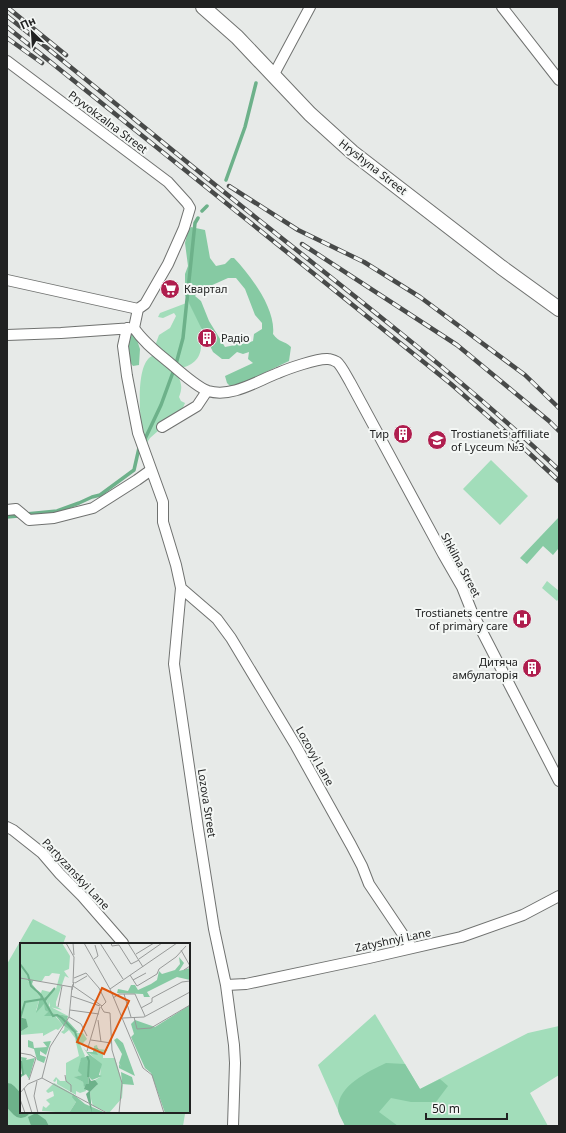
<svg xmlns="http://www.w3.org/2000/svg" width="566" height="1133" font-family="'Noto Sans',sans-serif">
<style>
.green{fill:#a2ddba}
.forest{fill:#86caa3;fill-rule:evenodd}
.water{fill:#6db18a}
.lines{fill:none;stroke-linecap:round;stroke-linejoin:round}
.stream{stroke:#6db18a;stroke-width:3.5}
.river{stroke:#6db18a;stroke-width:20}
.street-casing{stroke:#707270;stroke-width:12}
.secondary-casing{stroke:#707270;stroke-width:16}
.street{stroke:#fff;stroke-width:10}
.secondary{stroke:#fff;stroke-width:14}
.rail-casing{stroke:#484a49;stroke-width:4.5}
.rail{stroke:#f4f7f5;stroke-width:3;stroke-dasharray:9;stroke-linecap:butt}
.labels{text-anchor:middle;stroke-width:4;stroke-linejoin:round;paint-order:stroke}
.street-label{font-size:11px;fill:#212222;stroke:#f4f7f5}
.poi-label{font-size:11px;fill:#212222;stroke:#f4f7f5;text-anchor:start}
.inset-river{fill:none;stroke:#6db18a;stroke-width:2}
.inset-road{fill:none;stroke:#989a99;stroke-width:1}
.view{fill:#de560d;fill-opacity:0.15;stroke:#de560d;stroke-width:2}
.inset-edge{fill:none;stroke:#212222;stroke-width:2}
</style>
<rect width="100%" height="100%" fill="#e7eae8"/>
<path class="green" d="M189 302 202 328C197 337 201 338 201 346 201 359 191 367 179 368L155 346 159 335 170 328 176 316 174 313 163 318 158 317 160 313Z
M152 356H155C168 367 188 376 179 397L181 401 185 403 182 410 150 438 144 447C141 430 133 365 152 356Z
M491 460 528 496 500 525 463 489Z
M547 581 559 591V598L557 601 542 588Z
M33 919 66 936 63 944H21V1112H178L185 1114 183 1126H49L46 1120 29 1117 31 1126H7V964Z
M375 1014 420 1089 528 1033 559 1026V1075L530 1093 548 1126H345L318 1065Z"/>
<path class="forest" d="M191 227 205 230 210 258 216 266 225 264 231 258H234C251 276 276 309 273 334 279 343 284 340 291 347L289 361 235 387 230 386 227 383 225 376 253 363 248 359 249 352 243 354 237 352 229 359H222L213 352 185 295V274L188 266 185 243 188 231ZM228 278H236L245 289 255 315 262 323V329L254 334 253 341 250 342 245 337 235 345 225 347 209 321 201 301 195 296 199 291Z
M131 334 136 337 140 349 139 365 133 366 129 361 127 336Z
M559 517V550L558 549 553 555 543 546 527 564 520 558Z
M386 1063 405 1064 420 1089 440 1079 448 1086 436 1102H411L391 1098 379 1112 398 1126H345C343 1121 338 1114 338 1109 338 1085 368 1072 386 1063Z"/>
<path class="water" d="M36 1113 46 1120 49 1126H31L28 1117Z"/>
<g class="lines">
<path class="stream" d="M226 180 245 127 256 83
M202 211 207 206
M144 441 161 405 176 364 183 338 195 223 198 218
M26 514 57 511 79 503 92 497 100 495 134 470 139 448
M7 517 18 516"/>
<path class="river" d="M7 1093 21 1108"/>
<g class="street-casing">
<path id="street" d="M502 7 559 80
M7 61 168 182 187 203 190 208 184 228 168 264 145 304 138 309 134 328C144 343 158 353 171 364 179 371 199 388 208 391 232 398 257 381 278 373 287 369 318 358 328 359 330 359 335 361 337 362 341 365 347 377 350 382L443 554 462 587 472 612 559 781
M273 76 310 7
M7 280 138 309
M127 328 123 346 127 376 138 433 163 502V522L176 565 181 588 174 664 198 828 214 929 226 985 234 1045 235 1063 233 1126
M7 335 61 333 133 328
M162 427 197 406 207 391
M7 510 16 509 29 520 54 518 93 508 137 480 151 470
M181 588 217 619 231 638 296 746 351 845 362 866 369 884 412 948
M7 827 13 830 42 853 60 874 82 896 123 943
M226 985 246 984 369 958 461 937 523 915 559 896"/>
</g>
<g class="secondary-casing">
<path id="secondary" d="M203 7 237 37 310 114 352 152 501 267 559 309"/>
</g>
<use href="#street" class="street"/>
<use href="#secondary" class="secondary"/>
<g class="rail-casing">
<path id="rail" d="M7 7 66 55
M7 16C93 84 177 155 264 224 364 304 466 382 559 470
M7 27 451 384 515 440 559 481
M7 38 42 63
M229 186 298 230 364 262 420 297 525 375 559 408
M302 244 457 345 549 421 559 431"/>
</g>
<use href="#rail" class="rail"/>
</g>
<defs>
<g id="supermarket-disc" transform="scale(1)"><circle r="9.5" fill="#af1e4e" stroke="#f4f7f5"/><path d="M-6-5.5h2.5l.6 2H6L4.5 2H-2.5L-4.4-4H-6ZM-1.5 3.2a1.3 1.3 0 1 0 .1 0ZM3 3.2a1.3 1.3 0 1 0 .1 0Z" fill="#fff"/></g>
<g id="building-disc" transform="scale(1)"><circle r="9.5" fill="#af1e4e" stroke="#f4f7f5"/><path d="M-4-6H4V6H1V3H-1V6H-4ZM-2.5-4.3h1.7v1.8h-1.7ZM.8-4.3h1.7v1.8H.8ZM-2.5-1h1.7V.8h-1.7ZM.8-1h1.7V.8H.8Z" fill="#fff"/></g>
<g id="school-disc" transform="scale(1)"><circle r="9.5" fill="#af1e4e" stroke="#f4f7f5"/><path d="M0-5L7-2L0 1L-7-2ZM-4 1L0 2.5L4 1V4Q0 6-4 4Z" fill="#fff"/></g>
<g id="hospital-disc" transform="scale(1)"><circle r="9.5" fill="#af1e4e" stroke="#f4f7f5"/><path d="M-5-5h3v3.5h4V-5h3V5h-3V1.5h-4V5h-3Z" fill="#fff"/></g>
</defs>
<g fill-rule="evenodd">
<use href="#supermarket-disc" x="170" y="289"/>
<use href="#building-disc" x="207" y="338"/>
<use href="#building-disc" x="403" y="434"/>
<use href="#school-disc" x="437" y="440"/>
<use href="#hospital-disc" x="522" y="619"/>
<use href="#building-disc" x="532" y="668"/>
</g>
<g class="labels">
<g class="street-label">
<text transform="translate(108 122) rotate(37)" y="4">Pryvokzalna Street</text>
<text transform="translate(373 167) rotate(38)" y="4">Hryshyna Street</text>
<text transform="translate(461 565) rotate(62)" y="4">Shkilna Street</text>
<text transform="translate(315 756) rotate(61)" y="4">Lozovyi Lane</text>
<text transform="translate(207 803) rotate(81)" y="4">Lozova Street</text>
<text transform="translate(76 874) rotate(47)" y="4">Partyzanskyi Lane</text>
<text transform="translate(393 940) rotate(-12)" y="4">Zatyshnyi Lane</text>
</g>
<g class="poi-label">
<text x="184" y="293">Квартал</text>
<text x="221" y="342">Радіо</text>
<text x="389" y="438" text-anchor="end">Тир</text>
<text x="451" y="438">Trostianets affiliate<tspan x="451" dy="13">of Lyceum №3</tspan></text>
<text x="508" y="617" text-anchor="end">Trostianets centre<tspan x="508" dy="13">of primary care</tspan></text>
<text x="518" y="666" text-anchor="end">Дитяча<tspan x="518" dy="13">амбулаторія</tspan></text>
</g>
</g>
<g transform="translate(20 943)">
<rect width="170" height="170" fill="#e7eae8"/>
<path d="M0 0H42L50 13 49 26 44 28 49 35 45 33 36 59V63L42 67 30 64V59L29 63 48 73 32 70 26 59 29 52 23 55 17 47 21 50 22 47 30 49 36 46 40 31 32 30 29 33H25L22 38H8L20 54 16 68 22 61 23 63V58L29 72 35 73 43 82 38 87 36 86 23 93V90L0 92V89L8 84 4 75 0 74ZM45 81 55 90H63L67 96 63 100 65 104 59 99 65 113 60 119 62 132 55 134 63 139 66 148 60 150 56 148V152L37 141V136L35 139 33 138 36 134 40 138H46V120L59 113 55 95 49 87 44 91 41 89 44 87ZM77 102 78 106 88 107 83 109V115H95L103 142 102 155 89 170 73 163 71 156 70 149 77 142 75 137 80 134 81 121 68 109H73L74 103ZM34 140 53 151 56 159 49 170 22 168 23 163 26 165 30 161 26 157 34 153 33 148 28 150 26 148Z" fill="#a2ddba"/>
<path d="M159 14 164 20 159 28 170 25V37L157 34 127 49 130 54H124L123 51 97 50 98 46 108 48 111 42H115L118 47 131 41 137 37 139 28 142 31 155 27 160 21ZM8 37 13 38 12 41 23 55 29 52 26 59 32 70 48 73 47 77 58 89 55 90 43 82 36 73H24L28 69 25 67 24 61 16 70 20 54ZM170 62V170H145L131 130 125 125 111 94 114 91 111 81 115 77 135 84ZM97 95 103 100 115 133 99 125V121L101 124 99 120 102 111 94 97ZM8 97 13 99 14 105 27 104 23 99 31 98 26 112 20 108V112L17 111 26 114 24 120 17 117 14 106 8 104ZM63 104 67 109H73L74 105H78L79 107 75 106 78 112 68 110 82 121 79 132 82 133 72 137 68 133 69 141 64 144 63 139 54 134 62 132 58 128 61 115 69 113ZM1 114 7 115 6 117 15 115 9 136 6 131 3 133ZM101 129 112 134 114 142 102 141ZM53 151 65 161 86 170H49L56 159 52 154Z" fill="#86caa3"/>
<path d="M0 74 6 76 8 84 0 89ZM68 132 71 138 75 137 78 141 70 149 72 170 66 151 69 148 64 146 66 141H69Z" fill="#6db18a"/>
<path class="inset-river" d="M0 21 8 32 11 43 21 52 33 73 37 72 42 75 55 89 59 101M24 58 35 45M0 76 5 59 23 56M67 113 69 118 68 134M0 134 3 131 1 118"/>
<path class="inset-road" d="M46 0 54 14 53 40M53 0 54 12M64 0 90 46 157 0M80 0 103 36M91 0 92 3 99 2 111 21 119 17M108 0 123 24M161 7 170 23 164 27M116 11 134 0M74 16 78 13 75 2M119 16 142 0M110 32 117 43 137 31 139 26 156 14 166 3M0 35 52 44M54 35 66 30 79 45 86 59 81 64 84 69 90 70 92 107 102 140 99 170M113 37 126 30M55 40 67 33M53 43 82 63M90 46 123 125 132 132 144 170M104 51H115L125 73M51 53 80 63M93 55 99 51H104L111 74M38 64 42 43M121 65 132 59V55L162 39 170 38M50 67 79 71M49 74 61 81 67 93M114 74 117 86 131 85 170 62M103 75 124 74 170 49M78 77 81 99M71 97 91 100M67 108 80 64M0 110 11 112 16 115 9 137M45 132 46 138 51 142V149M22 135 87 170M17 138 14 153 18 170M4 145 12 170M0 150 8 141 22 135 30 104 49 74 52 44 54 39 52 47M0 156 5 170"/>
<path class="view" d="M82 45 109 58 84 111 57 99Z"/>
<rect width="170" height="170" class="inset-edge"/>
</g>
<rect width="566" height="1133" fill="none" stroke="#212222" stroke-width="16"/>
<g transform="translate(32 32) rotate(335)" stroke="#f4f7f5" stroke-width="3" paint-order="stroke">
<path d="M0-3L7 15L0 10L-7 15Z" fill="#212222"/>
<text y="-6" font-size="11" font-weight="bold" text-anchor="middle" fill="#212222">Пн</text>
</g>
<path d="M426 1113v6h81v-6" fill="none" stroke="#212222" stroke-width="2"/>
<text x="432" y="1113" font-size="12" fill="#212222" stroke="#f4f7f5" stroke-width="3" paint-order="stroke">50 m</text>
</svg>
